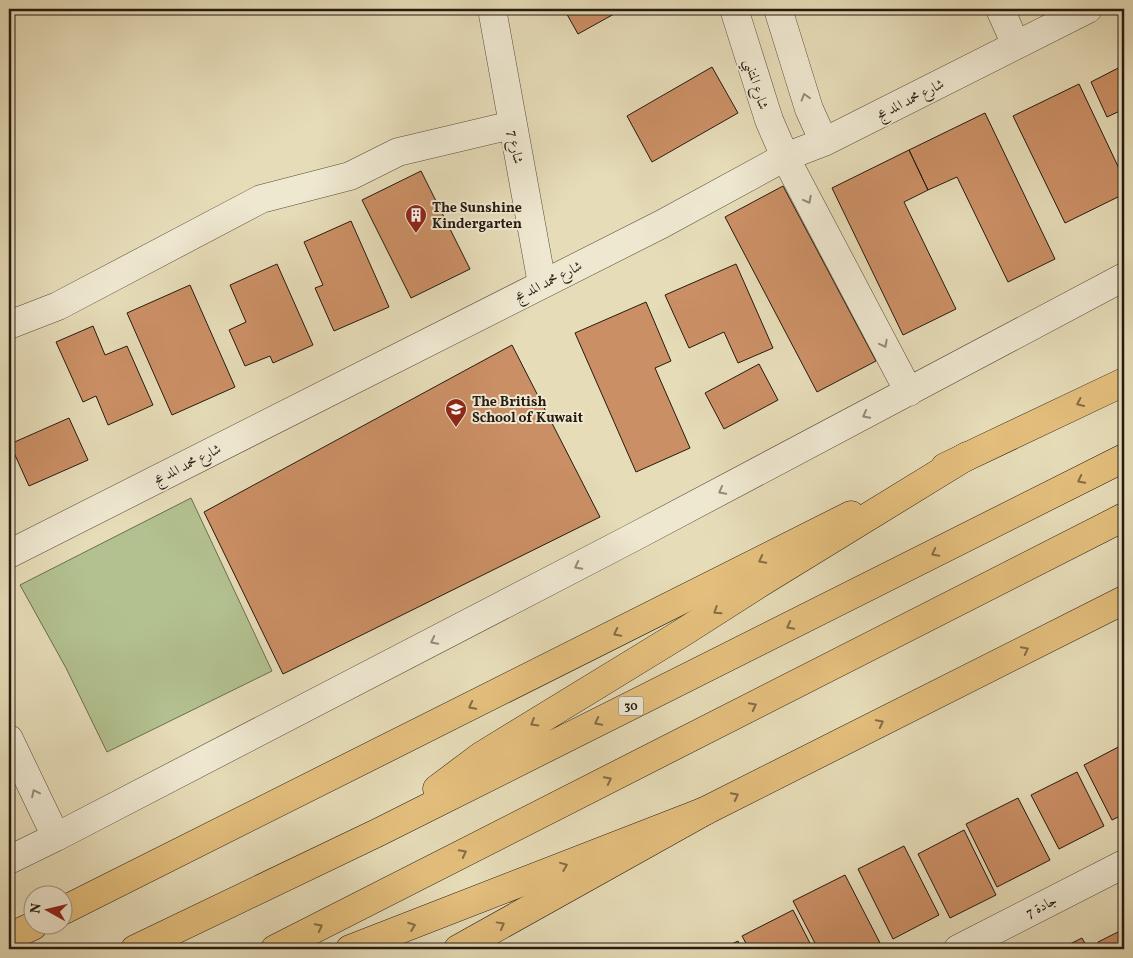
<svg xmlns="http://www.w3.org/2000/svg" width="1133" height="958" font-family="Vollkorn,Amiri,serif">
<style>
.green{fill:#b3c190;stroke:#6c6e50}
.building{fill:#cb8f65;stroke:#251a10}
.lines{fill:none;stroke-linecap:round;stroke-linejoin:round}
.minor-casing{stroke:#554a3a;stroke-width:29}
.major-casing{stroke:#251a10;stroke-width:29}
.highway-casing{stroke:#251a10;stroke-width:29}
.minor{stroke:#efe8d1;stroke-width:28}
.major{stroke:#e3be7c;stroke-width:28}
.highway{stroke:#e3be7c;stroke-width:28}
.oneway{stroke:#948b7a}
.oneway2{stroke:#846c46}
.labels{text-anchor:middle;stroke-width:4;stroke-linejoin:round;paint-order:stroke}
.shield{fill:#efe8d1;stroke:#62584a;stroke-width:1}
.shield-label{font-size:12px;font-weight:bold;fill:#251a10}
.street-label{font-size:14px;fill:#251a10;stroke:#efe8d1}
.poi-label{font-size:14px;font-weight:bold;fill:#251a10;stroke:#efe8d1;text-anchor:start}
</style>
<rect width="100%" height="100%" fill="#e6dcb8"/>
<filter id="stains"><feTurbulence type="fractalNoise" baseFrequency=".004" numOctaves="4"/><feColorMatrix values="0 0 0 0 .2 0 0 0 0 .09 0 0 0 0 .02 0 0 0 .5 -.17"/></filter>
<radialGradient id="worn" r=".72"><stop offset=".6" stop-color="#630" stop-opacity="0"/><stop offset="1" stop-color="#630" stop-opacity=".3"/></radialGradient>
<path class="green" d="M191 498 272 671 107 752 66 668 20 585Z"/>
<path class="building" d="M564 9H623L578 34Z
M1124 65V109L1107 117 1091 82Z
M712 67 738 113 652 162 627 116Z
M1079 84 1124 179V194L1065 223 1013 116Z
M985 113 1055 259 1008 282 957 177 928 190 909 150Z
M909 150 928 190 904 202 956 309 903 335 832 188Z
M421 171 470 269 411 298 362 200Z
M783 186 876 361 817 392 725 217Z
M351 221 389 307 334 331 315 288 323 285 304 242Z
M277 264 313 345 273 363 270 356 245 366 229 330 246 322 230 285Z
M736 264 773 348 738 363 724 332 689 348 665 295Z
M190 285 235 387 172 415 127 313Z
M646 302 671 361 655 368 690 448 636 472 575 333Z
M93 326 105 355 127 346 153 405 108 425 96 396 83 402 56 342Z
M512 345 600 517 283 674 204 512Z
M759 364 778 400 724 429 705 393Z
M69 418 88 460 29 486 10 444Z
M1124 744V814L1112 820 1084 765Z
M1077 772 1104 826 1059 849 1031 795Z
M1018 798 1050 860 997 887 966 824Z
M964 830 996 895 950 918 918 854Z
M904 846 939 915 893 939 858 869Z
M845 875 880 943 867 949H818L793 901Z
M793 910 813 949H749L742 936Z
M1124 929V949H1101L1098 942Z
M1082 938 1088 949H1060Z
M738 941 742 949H721Z"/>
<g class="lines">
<g class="minor-casing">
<path id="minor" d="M492 9 542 284
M734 9 769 120 785 157 909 392
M778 9 809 109 824 142
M1000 9 1016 45
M9 325 58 306 261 199 350 176 398 152 512 125
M9 554 662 224 785 157 824 142 1088 9
M9 739 56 837
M9 860 56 837 632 538 1124 277
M958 949 1124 864"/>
</g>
<g class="major-casing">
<path id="major" d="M945 467 1124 382
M62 911 851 515
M9 937 33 926
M458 949 705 811 1124 600"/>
</g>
<g class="highway-casing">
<path id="highway" d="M437 789 481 756 682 633 765 580 967 456
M135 949 379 832 1124 458
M275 949 1124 517
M350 949 705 811"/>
</g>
<use href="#minor" class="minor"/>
<use href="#major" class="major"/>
<use href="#highway" class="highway"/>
</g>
<defs><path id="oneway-chevron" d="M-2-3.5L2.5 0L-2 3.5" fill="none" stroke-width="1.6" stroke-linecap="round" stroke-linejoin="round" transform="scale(1.25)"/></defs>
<g class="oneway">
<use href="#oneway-chevron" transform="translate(805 97) rotate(-107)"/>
<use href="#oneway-chevron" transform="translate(808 200) rotate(62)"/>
<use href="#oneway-chevron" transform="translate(884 344) rotate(62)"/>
<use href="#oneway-chevron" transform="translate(866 415) rotate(152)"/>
<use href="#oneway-chevron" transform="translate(722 491) rotate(152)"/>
<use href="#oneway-chevron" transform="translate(578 566) rotate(153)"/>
<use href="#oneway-chevron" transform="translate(434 641) rotate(153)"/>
<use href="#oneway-chevron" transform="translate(35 793) rotate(-116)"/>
</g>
<g class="oneway2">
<use href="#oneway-chevron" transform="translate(1080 403) rotate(155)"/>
<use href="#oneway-chevron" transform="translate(1081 480) rotate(153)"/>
<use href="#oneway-chevron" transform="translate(935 553) rotate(153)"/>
<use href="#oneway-chevron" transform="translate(762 560) rotate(153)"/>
<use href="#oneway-chevron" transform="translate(717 611) rotate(147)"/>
<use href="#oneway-chevron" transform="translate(790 626) rotate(153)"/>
<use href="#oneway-chevron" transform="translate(617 633) rotate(153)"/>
<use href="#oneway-chevron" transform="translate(1025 650) rotate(-27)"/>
<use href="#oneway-chevron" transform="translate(472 706) rotate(153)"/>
<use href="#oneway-chevron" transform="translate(753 706) rotate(-27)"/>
<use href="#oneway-chevron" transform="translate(598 722) rotate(153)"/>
<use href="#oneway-chevron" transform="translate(534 723) rotate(149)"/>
<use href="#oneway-chevron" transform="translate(880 723) rotate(-27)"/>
<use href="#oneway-chevron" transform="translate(608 780) rotate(-27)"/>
<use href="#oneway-chevron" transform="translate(735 796) rotate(-27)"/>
<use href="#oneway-chevron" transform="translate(463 853) rotate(-27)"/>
<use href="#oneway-chevron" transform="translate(564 866) rotate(-22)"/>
<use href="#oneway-chevron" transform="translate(501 925) rotate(-29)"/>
<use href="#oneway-chevron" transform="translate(412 926) rotate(-21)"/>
<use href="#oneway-chevron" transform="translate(319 927) rotate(-27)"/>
</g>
<defs>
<g id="building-pin" transform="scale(1.125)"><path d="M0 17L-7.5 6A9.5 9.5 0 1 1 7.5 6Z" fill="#8f2418" stroke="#efe8d1"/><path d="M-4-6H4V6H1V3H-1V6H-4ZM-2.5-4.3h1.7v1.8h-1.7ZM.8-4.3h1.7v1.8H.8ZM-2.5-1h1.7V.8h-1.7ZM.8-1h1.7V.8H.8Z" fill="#fff"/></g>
<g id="school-pin" transform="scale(1.125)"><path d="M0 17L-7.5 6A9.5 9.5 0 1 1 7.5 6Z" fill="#8f2418" stroke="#efe8d1"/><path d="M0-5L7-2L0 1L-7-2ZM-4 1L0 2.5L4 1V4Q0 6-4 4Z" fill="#fff"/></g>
</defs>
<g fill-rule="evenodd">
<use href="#building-pin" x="416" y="215"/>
<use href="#school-pin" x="456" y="409"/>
</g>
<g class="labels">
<rect class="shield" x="618.5" y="696.5" width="25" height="19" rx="4"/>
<g class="shield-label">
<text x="631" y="710">30</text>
</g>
<g class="street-label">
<text transform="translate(757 84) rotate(73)" y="5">شارع المتنبي</text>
<text transform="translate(910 99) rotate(-27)" y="5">شارع محمد المد عج</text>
<text transform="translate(516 147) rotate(79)" y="5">شارع 7</text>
<text transform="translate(548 281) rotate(-27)" y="5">شارع محمد المد عج</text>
<text transform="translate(187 464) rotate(-27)" y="5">شارع محمد المد عج</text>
<text transform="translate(1041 906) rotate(-27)" y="5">جادة 7</text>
</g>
<g class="poi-label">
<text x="432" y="212">The Sunshine<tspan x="432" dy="16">Kindergarten</tspan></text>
<text x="472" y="406">The British<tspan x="472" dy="16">School of Kuwait</tspan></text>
</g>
</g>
<rect width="1133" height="958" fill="none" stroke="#e6dcb8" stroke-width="30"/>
<rect x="10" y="10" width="1113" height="938" fill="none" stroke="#251a10" stroke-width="2.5"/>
<rect x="15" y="15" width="1103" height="928" fill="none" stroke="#251a10"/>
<g transform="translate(48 910) rotate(278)"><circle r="24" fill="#efe8d1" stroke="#9e9684"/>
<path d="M0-4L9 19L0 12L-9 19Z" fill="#8f2418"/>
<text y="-8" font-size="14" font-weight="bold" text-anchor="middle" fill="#251a10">N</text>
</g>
<rect width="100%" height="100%" filter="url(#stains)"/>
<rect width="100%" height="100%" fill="url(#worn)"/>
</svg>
